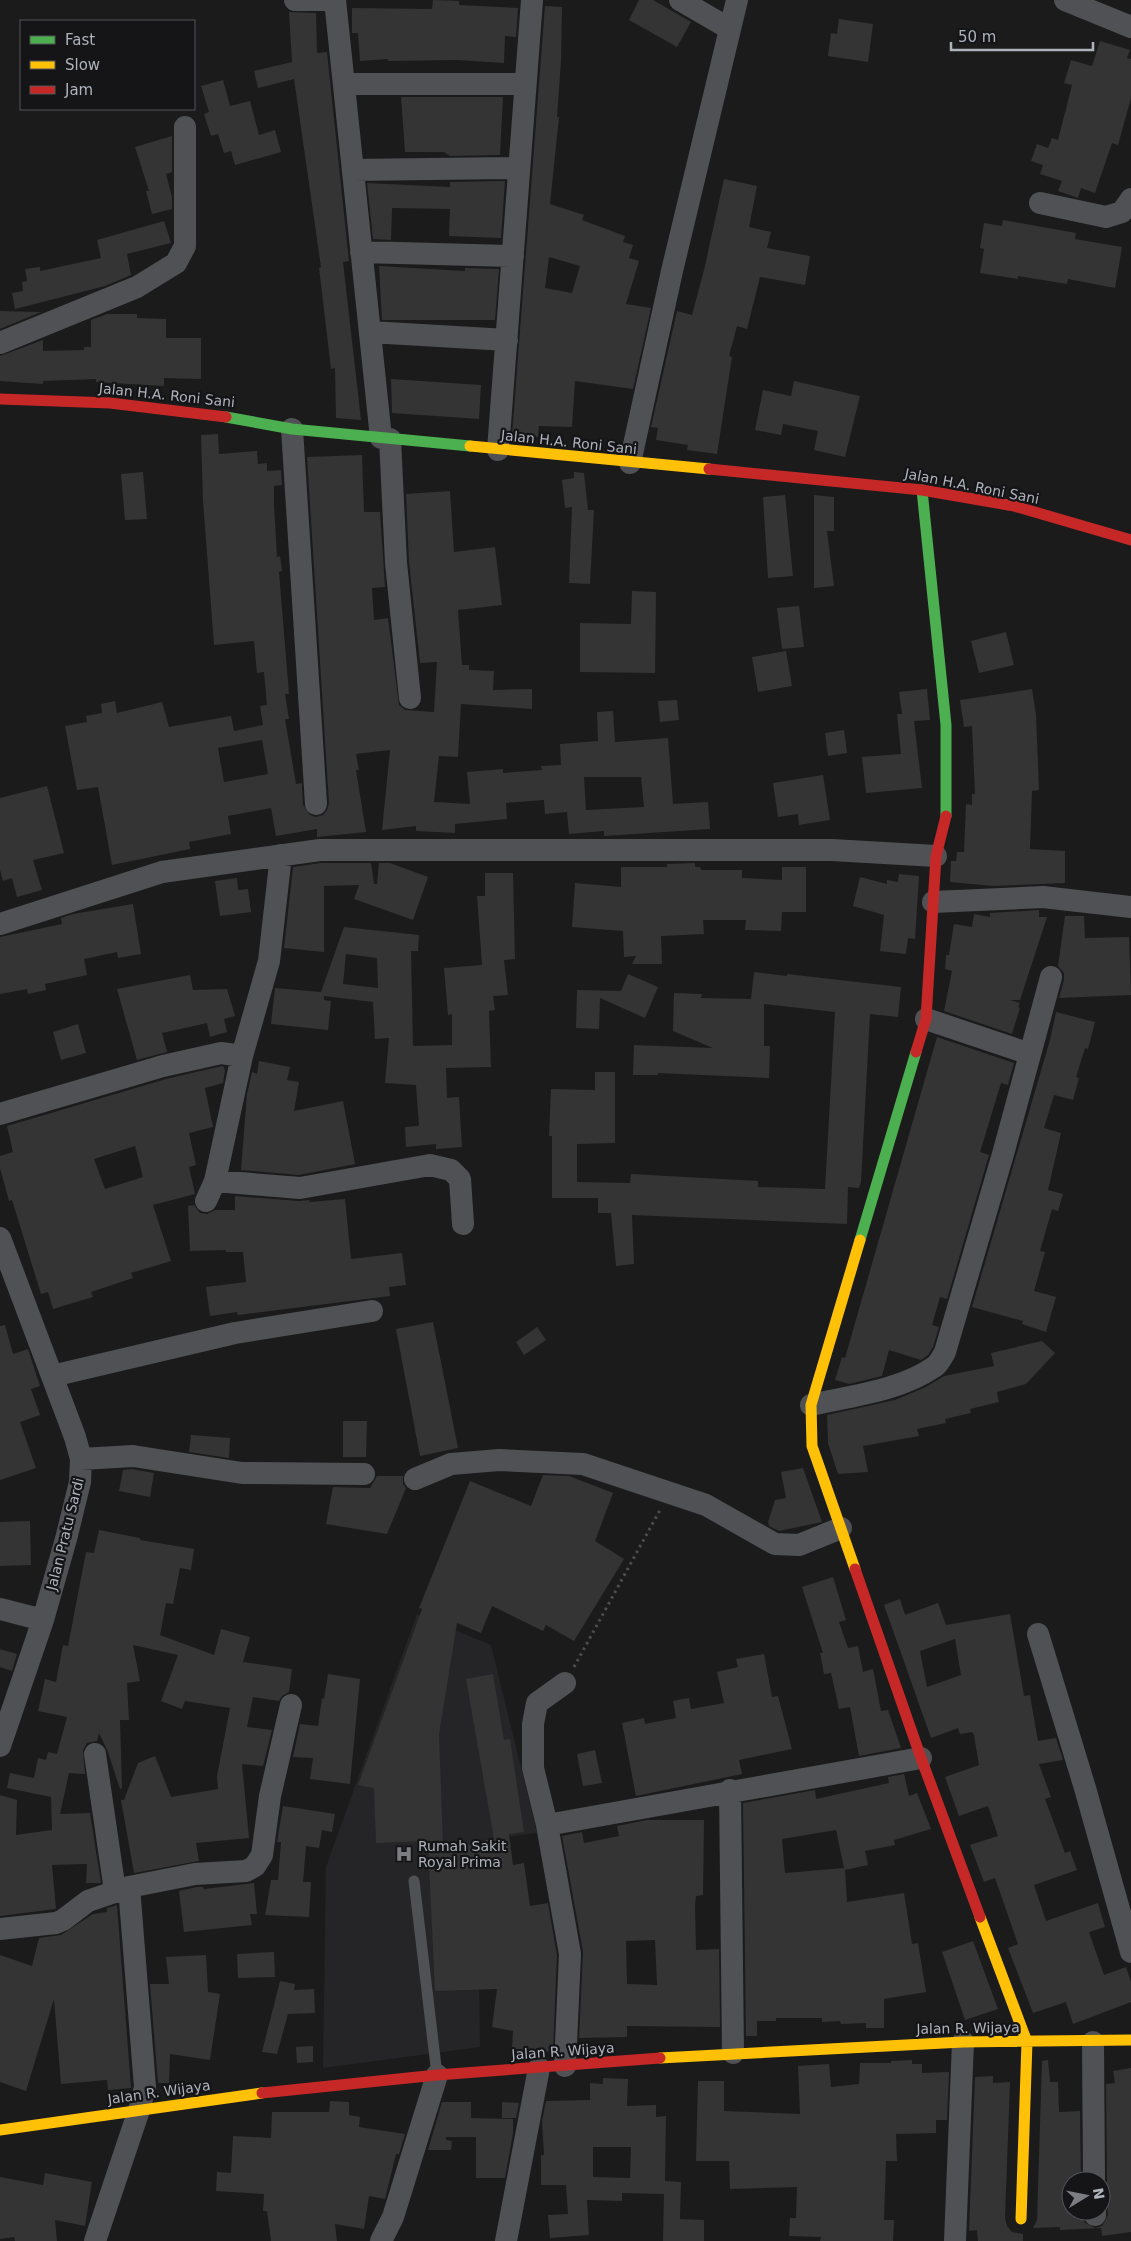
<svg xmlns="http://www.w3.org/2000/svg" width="1131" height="2241" font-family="'DejaVu Sans',sans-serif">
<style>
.built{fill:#252527}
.building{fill:#343435;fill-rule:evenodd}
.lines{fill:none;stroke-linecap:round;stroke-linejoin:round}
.path{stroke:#4b4d4f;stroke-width:3;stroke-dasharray:2.5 4;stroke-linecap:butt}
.lane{stroke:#505154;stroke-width:11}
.street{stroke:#505154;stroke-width:22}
.fast{stroke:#4caf50;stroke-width:11}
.slow{stroke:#ffc107;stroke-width:11}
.jam{stroke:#c62828;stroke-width:11}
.labels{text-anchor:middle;stroke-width:4.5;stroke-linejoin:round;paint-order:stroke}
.street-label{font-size:14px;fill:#aeb2bb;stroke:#151518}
.poi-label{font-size:14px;fill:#aeb2bb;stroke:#151518;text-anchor:start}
</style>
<rect width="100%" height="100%" fill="#1b1b1b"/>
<path class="built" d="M417 1614 491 1645 537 1833 477 1841 480 2047 323 2068 326 1867Z"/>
<path class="building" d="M433 0 459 1V5L518 8 516 37 505 36 504 63 457 60 388 61V59L360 61 358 33H352V8L432 9Z
M639 0H653L691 22 677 47 629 20Z
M545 6 562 7 561 61 557 117H559L550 204 584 215 582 220 625 236 623 242 633 245 629 258 639 261 626 304 651 308 633 389 575 381 572 427 539 426 538 437 512 435ZM549 257 580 266 572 293 545 288Z
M289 12 316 13 317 53 327 52 349 261 343 262 361 420 336 418 335 368 331 369 319 268 321 267 294 79 258 88 254 71 292 62Z
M839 19 873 24 868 62 828 56 831 33 837 34Z
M1100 41 1130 50 1127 58 1131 59V98L1118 145 1112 143 1095 193 1081 188 1078 198 1058 191 1062 181 1040 174 1043 165 1031 161 1037 144 1048 148 1052 138 1058 140 1072 85 1064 83 1071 60 1092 66Z
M223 80 230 106 250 101 259 135 275 130 281 152 235 165 231 151 224 153 218 134 211 136 204 114 209 112 201 86Z
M401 97H503L500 155 450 156 444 152H405Z
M172 136V172L166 174 172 197V209L152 214 146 191H149L135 147Z
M724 179 757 186 749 227 771 232 767 248 810 256 805 285 760 277 747 329 737 326 729 356 732 357 717 454 687 450 688 445 656 440 658 428 651 427 677 311 692 315 704 270Z
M505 181 501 238 449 236 450 209 392 208 391 240 373 239 367 183 450 187V182Z
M1003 220 1076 233 1075 239 1122 247 1115 288 1068 279 1067 284 1018 276V279L980 273 984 249 980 248 984 223 1002 226Z
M164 221 171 243 127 254 131 275 105 286 15 309 12 293 23 291 22 282 27 281 25 269 40 267V271L101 258 97 240Z
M379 266 465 271V268L499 269 495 320H382Z
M0 311 41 312 0 329Z
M107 314H137V318L166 319V338H201V379L164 378V386L96 382V379L43 381V384L0 381V356L43 340V351L84 350V347H91V320Z
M391 379 481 385 479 419 392 413Z
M794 381 860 396 845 457 814 450 818 431 783 424 781 435 755 430 763 390 791 396Z
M218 434 219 454 257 451 258 464 267 463V471L281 470 282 485 274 486V505L277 557 280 556 282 571 279 572 289 694H285L289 719H285L296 784 302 783 303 805 310 815 316 817 323 815 327 810 329 803 307 457 362 455 364 512H380L385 587 372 588 374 620 388 618 399 705 405 710 434 712 437 662 420 663 409 562 406 494 450 491 454 552 495 547 502 605 458 610 462 665H469V670L494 671 493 690 532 689V709L461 704 458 757 439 756 434 802 470 804 467 772 503 769V773L542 770 541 766 561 765 560 744 598 741 597 712 613 711 615 742 668 738 673 804 708 802 710 829 604 836V831L569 834 567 812 545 814 544 800 506 803 507 819 455 824V833L416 831V826L382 830 390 750 356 754 359 770H356L366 832 317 837V829L276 836 271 808 228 816 231 834 189 842 190 849 112 865 98 787 77 790 65 726 87 722 86 716 102 713 101 704 115 701 117 713 162 702 169 727 231 716 234 731 263 725 260 706 267 705 264 672 257 673 254 641 214 645 203 501 201 435ZM262 740 268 774 224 782 218 748ZM584 777H641L644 807 586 810Z
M143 472 147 519 125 520 121 474Z
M574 472 584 473 588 510H594L590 584 569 583 572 507 565 508 562 480 574 478Z
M785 495 793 576 768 578 763 497Z
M814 495 834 497V531H827L834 586 814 588Z
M632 591 656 592 655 673 580 672V623L631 624Z
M799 606 804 647 782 649 777 608Z
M1006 632 1014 665 979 673 971 641Z
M786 651 792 686 758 692 752 657Z
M927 689 930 720 914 721 922 788 866 793 862 757 901 754 897 714H902L899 692Z
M1032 689 1036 715 1039 790 1032 791 1030 849 1065 851V883L994 886 950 882 951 861H956L957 852H964L966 804 972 805V794H975L972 726 964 727 960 700Z
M677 700 679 720 660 722 658 701Z
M844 730 847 753 828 756 825 733Z
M823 775 830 820 799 825 798 814 778 817 773 783Z
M47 786 64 853 33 860 42 890 17 897 12 878 3 881 0 870V798Z
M321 863H371L374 884H377L379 863H390L428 877 413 920 354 899 359 885 324 886V952L284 948 293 867Z
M695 863V867H700L701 870H742V878L782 880V867H806V912H782L781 931 745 930 746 920H703L704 934 661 936 662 964H632L636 956 624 957 623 931 572 927 575 883 621 887V867H667V864Z
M485 873H513L515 959 504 960 508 995 493 996 495 1010 489 1011 491 1067 446 1068 447 1098 459 1097 462 1147 436 1149V1144L406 1147 405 1127 419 1126 416 1085 385 1083 389 1038 375 1039 373 1002 324 996V1000L331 1001 328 1030 271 1024 275 988 321 992 344 927 419 935 418 951H411L413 1046 452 1045V1014L448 1015 444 968 482 965 477 896H485ZM346 954 377 958 378 988 343 984Z
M899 874 919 876 915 939 908 938 906 954 880 951 884 915 853 906 860 877 887 884V880L898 882Z
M237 878 238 890 248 889 251 912 220 916 215 881Z
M133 904 141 954 118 958 117 952 84 959 87 975 45 984 46 990 28 994 27 989 0 994V937L62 924 61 918 73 914Z
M1039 910V917H1047L1020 1000H1010L1020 1003 1018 1007 1020 1008 1012 1034 944 1011 952 971 945 969 946 955H949L954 924 972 927 974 914 990 917V913Z
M1065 916H1084L1085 938 1129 937 1131 995 1059 998 1064 980V973L1058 966Z
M754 972 787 976V974L901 987 898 1017 870 1014 861 1182 859 1188 848 1187 847 1224 632 1215 634 1264 616 1266 611 1213H598V1198H552V1136H549L551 1089 595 1090V1072H615V1143L577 1144V1182L630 1183 631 1174 758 1181V1187L825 1189 835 1012 764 1004V1046H770L769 1078 658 1073V1075H633L634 1045 713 1048 673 1031 674 993 702 994 701 998 751 999Z
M628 974 658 987 645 1018 600 998 599 1029 576 1028 577 990 621 991Z
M190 975 193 990 227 989 235 1016 224 1019 227 1032 210 1037 207 1023 162 1033 167 1052 137 1060 117 989Z
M1056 1012 1095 1022 1088 1049 1085 1048 1076 1077 1079 1078 1073 1100 1054 1095 1044 1128 1061 1133 1048 1190 1063 1194 1058 1211 1052 1209 1040 1251 1045 1252 1034 1291 1056 1297 1046 1332 1022 1324 1023 1321 972 1307 1050 1040Z
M78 1024 86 1053 61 1060 53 1032Z
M937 1037 1014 1063 1008 1085 1001 1083 980 1152 989 1155 947 1299 940 1297 932 1325 939 1327 933 1347 928 1355 921 1360 889 1350 882 1376 849 1384 835 1380 842 1357 845 1358Z
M259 1061 290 1067 287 1080 299 1082 294 1111 343 1101 355 1164 299 1175 241 1170 247 1094 252 1072 257 1074Z
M222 1066 224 1067 225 1071 223 1083 205 1088 213 1127 189 1133 196 1165 189 1167 195 1194 153 1205 171 1261 131 1273 133 1278 91 1292 93 1297 53 1309 48 1292 41 1294 12 1200 9 1201 0 1168V1156L13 1152 7 1126 166 1079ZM135 1146 143 1177 105 1189 94 1159Z
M235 1196 299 1201 310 1200 309 1202 345 1199 351 1259 402 1253 406 1285 389 1287 390 1296 238 1315 237 1312 210 1316 206 1287 246 1282 243 1252H226V1250L190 1251 188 1206 194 1205 200 1213 207 1214 215 1210H235Z
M433 1322 458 1448 420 1456 396 1329Z
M5 1325 13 1354 28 1349 40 1386 31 1389 40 1415 20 1422 36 1468 0 1480V1326Z
M537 1327 546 1340 524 1355 516 1342Z
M1042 1341 1055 1353 1026 1384 997 1392 999 1402 970 1409 971 1413 945 1419 946 1423 917 1429 919 1436 863 1446 868 1472 838 1474 828 1443 827 1415 895 1400 926 1387 944 1376 994 1366 991 1353Z
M343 1421H367L366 1457H343Z
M191 1435 230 1438 229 1458 189 1452Z
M803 1468 822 1522 779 1531 769 1526 768 1522 775 1500 786 1498 781 1472Z
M132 1469 154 1473 150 1497 119 1491 123 1470Z
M543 1475 569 1476 613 1493 595 1541 624 1559 574 1641 546 1625 543 1631 492 1606 481 1633 457 1623 439 1734 443 1846 481 1844 480 1841 494 1839 466 1679 493 1674 504 1740 510 1739 524 1832 509 1834 513 1865 524 1863 530 1906 548 1903 557 1955 553 2051 542 2052 512 2049 513 2031 492 2027 497 1989 435 1991 428 1841 376 1843 374 1788 358 1785 422 1609 419 1608 470 1481 531 1506Z
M377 1476H403V1484L406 1488 387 1534 326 1524 333 1487 370 1488Z
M30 1521 31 1565 0 1566V1522Z
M99 1530 140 1538V1540L194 1549 191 1570 180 1568 173 1604 166 1603 160 1635 214 1655 221 1629 250 1637 243 1662 292 1669 289 1692 282 1696 279 1701 253 1697 247 1727 272 1730 263 1766 242 1764 249 1838 196 1843 199 1861 134 1873 121 1800H124L138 1763 155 1756 171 1797 218 1789 217 1776 230 1708 185 1701 182 1709 161 1701 178 1655 133 1645 140 1681 127 1683 129 1720H120L122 1788 120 1789 108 1752 99 1733 97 1741 87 1743 83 1750 85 1774 69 1773 60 1814 90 1813 101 1883H86L87 1864 52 1865 56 1909 0 1916V1795L17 1800 16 1835 52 1830 51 1797 7 1788 10 1773 34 1778 38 1758 46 1760 48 1752 57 1754 67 1717 38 1711 45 1679 56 1682 63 1645 68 1646 86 1552 94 1553Z
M833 1577 846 1620 839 1622 848 1648 858 1646 863 1672 873 1669 881 1711 888 1710 901 1748 859 1756 850 1707 839 1709 831 1673 824 1674 820 1653H823L802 1587Z
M900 1599 905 1615 938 1603 946 1625 1010 1614 1024 1696 1030 1695 1038 1741 1056 1738 1063 1760 1039 1764 1051 1797 1045 1799 1065 1853 1070 1851 1077 1870 1034 1885 1046 1921 1098 1903 1105 1927 1089 1932 1104 1975 1126 1967 1131 1982V2002L1073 2024 1066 2002 1033 2013 1008 1948 1018 1944 995 1878 984 1882 970 1845 998 1836 988 1806 959 1816 945 1777 979 1765 974 1735 972 1732 960 1734 958 1728 931 1738 884 1605ZM955 1639 961 1675 927 1687 920 1651Z
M0 1649 17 1654 12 1671 0 1667Z
M764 1654 772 1697 778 1696 792 1749 739 1760 742 1774 636 1796 622 1723 644 1718 645 1724 676 1718 673 1701 689 1698 691 1709 724 1703 717 1672 738 1667 736 1659Z
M328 1674 360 1679 350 1784 310 1779 313 1758 293 1757 300 1724 318 1726 322 1698 324 1699Z
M595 1750 602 1783 583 1786 577 1754Z
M904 1774 909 1796 917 1793 931 1829 894 1840 895 1845 865 1851 868 1865 845 1870 847 1902 904 1893 912 1944 918 1943 926 1992 884 1999V2028H866V2023L841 2024 840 2021 822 2022V2018H776V2021H757V2036H746L743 1803 815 1790 816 1799 889 1783 888 1777ZM836 1830 844 1868 785 1873 782 1839Z
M283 1806 335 1814 332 1832 322 1830 319 1848 306 1846 303 1882H311L309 1917 265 1915 271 1880H278L281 1842H277Z
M647 1820H704L703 1895 696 1896 695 1905 696 1950 719 1949 720 2027 627 2026V2037L579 2038 583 1952 562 1836 582 1832 584 1843 619 1836 617 1826ZM655 1940 657 1985 627 1984 626 1941Z
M254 1883 257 1914H250L252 1925 184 1932 179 1891 197 1887H203L204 1889Z
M117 1905 131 2088 108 2090 107 2080 61 2084 54 1999 26 2091 0 2082V1955L32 1966 39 1938 61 1935 93 1914 107 1912V1908Z
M973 1941 998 2009 965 2020 942 1952Z
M274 1952 275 1977 238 1978 237 1954Z
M206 1955 208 1992 220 1994 210 2060 170 2054 169 2083H158L150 1984H169L166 1957Z
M280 1981 295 1984 294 1990 314 1989 315 2013 288 2014 277 2054 262 2052Z
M313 2046V2062L297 2063 296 2047Z
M912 2060V2064H922V2073L949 2072 947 2120H936V2133L896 2134 897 2161H886L884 2220H894L893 2241H820L821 2237 789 2236 790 2218H796L797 2187 730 2189 729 2161H696L698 2081H724V2111L800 2114 798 2066 829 2064 831 2087 859 2084 860 2063H891V2061Z
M1048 2060 1050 2082H1058L1059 2112 1080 2111 1081 2181H1071V2211H1082L1084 2222 1095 2228 1102 2226 1108 2215 1107 2205 1101 2199V2192L1107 2181 1106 2084 1115 2083 1113 2071 1131 2068V2232L1102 2236 1101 2228 1060 2230V2227L1033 2228 1037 2220 1042 2061Z
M993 2076V2083L1010 2082 1005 2218 1007 2226 1012 2232 1023 2234V2241H978L977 2230 969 2231 975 2077Z
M603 2078 628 2079 627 2106 656 2105V2117L666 2116 665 2181 681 2182 680 2219 704 2220V2241H663L664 2194 622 2193V2201L587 2200 589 2235 550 2238 548 2215 568 2214 566 2185H541V2155H544L542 2121 546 2101 590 2100V2083L603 2084ZM593 2147H631L630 2178 593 2177Z
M330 2101 349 2102V2115L360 2117 359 2127 405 2134 399 2154H396L385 2199 369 2196 364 2229 335 2224 337 2241H271L267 2211H263L264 2194 216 2191 217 2172 231 2173 233 2136 271 2138 272 2112H329Z
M442 2102H471V2118L513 2119V2133L505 2178H476V2137H446V2140L452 2141 451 2150H428Z
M502 2102 519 2103 516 2118H502Z
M45 2173 92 2182 85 2226 55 2220 57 2241H15L14 2237 0 2239V2177L43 2185Z"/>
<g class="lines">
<path class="path" d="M574 1667 660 1510"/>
<path class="lane" d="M414 1881 437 2075"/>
<path class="street" d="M295 0H326
M335 0 381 438
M680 0 730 29
M1065 0 1131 27
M344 84H525
M353 170 519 168
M1040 203 1106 217 1122 212 1131 199
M361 252 513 256
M370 332 507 340
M0 343 137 287 176 263 185 246V127
M292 429 316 804
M390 439 396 563 410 698
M498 450 532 0
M630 463 672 271 737 0
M933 902 1043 897 1131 907
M0 924 162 872 320 850H832L936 856
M926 1019 1030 1054
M0 1114 163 1066 221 1053 242 1056
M215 1181 300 1188 430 1165 451 1170 460 1179 463 1224
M206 1201 215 1181 242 1056 269 961 281 855
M0 1238 75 1437 81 1459 80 1482 66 1539 43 1620 0 1746
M52 1376 235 1333 372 1311
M811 1405C851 1396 899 1391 934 1367 939 1364 942 1357 945 1352L1003 1154 1051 977
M81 1459 133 1456 242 1473 364 1474
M415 1479 451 1464 499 1460 583 1464 706 1505 775 1544 799 1545 841 1528
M0 1609 43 1620
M1038 1634 1085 1788 1131 1952
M95 1754 115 1891
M730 1790 733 2053
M547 1825 921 1758
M0 1929 56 1923 63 1920 88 1901 129 1887 195 1874 246 1871 255 1866 262 1855 270 1796 291 1705
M1093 2042 1094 2181
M565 2066 570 1954 547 1825 533 1768V1724L537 1703 565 1683
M1095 2211V2215
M95 2241 139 2110 145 2087 129 1887
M381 2241 393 2217 437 2075
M506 2241 539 2068
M955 2241 963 2042"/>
<path class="fast" d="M226 417 292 429 470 446
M922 490 946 725V816
M860 1240 916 1052"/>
<path class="slow" d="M470 446 709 469
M855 1569 812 1446 811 1405 860 1240
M980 1917 1027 2042 1021 2219
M660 2058 963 2042 1131 2040
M0 2130 262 2093"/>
<path class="jam" d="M0 399 110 403 226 417
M709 469 922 490 1014 506 1131 540
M916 1052 926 1019 936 856 946 816
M855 1569 921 1758 980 1917
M262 2093 437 2075 660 2058"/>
</g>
<defs>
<g id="hospital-bare" transform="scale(1.35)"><path d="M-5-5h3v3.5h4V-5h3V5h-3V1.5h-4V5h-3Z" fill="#7b7d83" stroke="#151518" stroke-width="2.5" paint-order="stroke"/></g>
</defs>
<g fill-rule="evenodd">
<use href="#hospital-bare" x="404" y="1854"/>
</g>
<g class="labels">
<g class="street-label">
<text transform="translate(167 395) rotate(6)" y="5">Jalan H.A. Roni Sani</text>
<text transform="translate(569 442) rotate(6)" y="5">Jalan H.A. Roni Sani</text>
<text transform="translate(972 486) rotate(11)" y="5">Jalan H.A. Roni Sani</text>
<text transform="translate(65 1534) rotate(-76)" y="5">Jalan Pratu Sardi</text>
<text transform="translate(968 2028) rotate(-1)" y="5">Jalan R. Wijaya</text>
<text transform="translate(563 2051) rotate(-4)" y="5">Jalan R. Wijaya</text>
<text transform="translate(159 2092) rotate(-8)" y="5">Jalan R. Wijaya</text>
</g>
<g class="poi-label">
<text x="418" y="1851">Rumah Sakit<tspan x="418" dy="16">Royal Prima</tspan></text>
</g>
</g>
<rect x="20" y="20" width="175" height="90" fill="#151518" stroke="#525459"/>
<rect x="30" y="36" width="25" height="8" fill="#4caf50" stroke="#525459"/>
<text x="65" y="45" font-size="15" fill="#aeb2bb">Fast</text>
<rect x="30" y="61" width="25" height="8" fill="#ffc107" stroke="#525459"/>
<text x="65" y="70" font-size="15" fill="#aeb2bb">Slow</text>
<rect x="30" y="86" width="25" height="8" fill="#c62828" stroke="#525459"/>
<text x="65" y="95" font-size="15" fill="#aeb2bb">Jam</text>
<g transform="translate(1086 2196) rotate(80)"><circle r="24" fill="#151518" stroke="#525459"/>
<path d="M0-4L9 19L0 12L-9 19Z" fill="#7b7d83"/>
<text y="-8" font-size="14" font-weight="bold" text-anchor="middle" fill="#aeb2bb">N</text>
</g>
<path d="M951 42v8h142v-8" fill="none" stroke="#aeb2bb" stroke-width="2.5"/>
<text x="958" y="42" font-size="15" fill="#aeb2bb" stroke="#151518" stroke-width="4" paint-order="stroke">50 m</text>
</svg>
